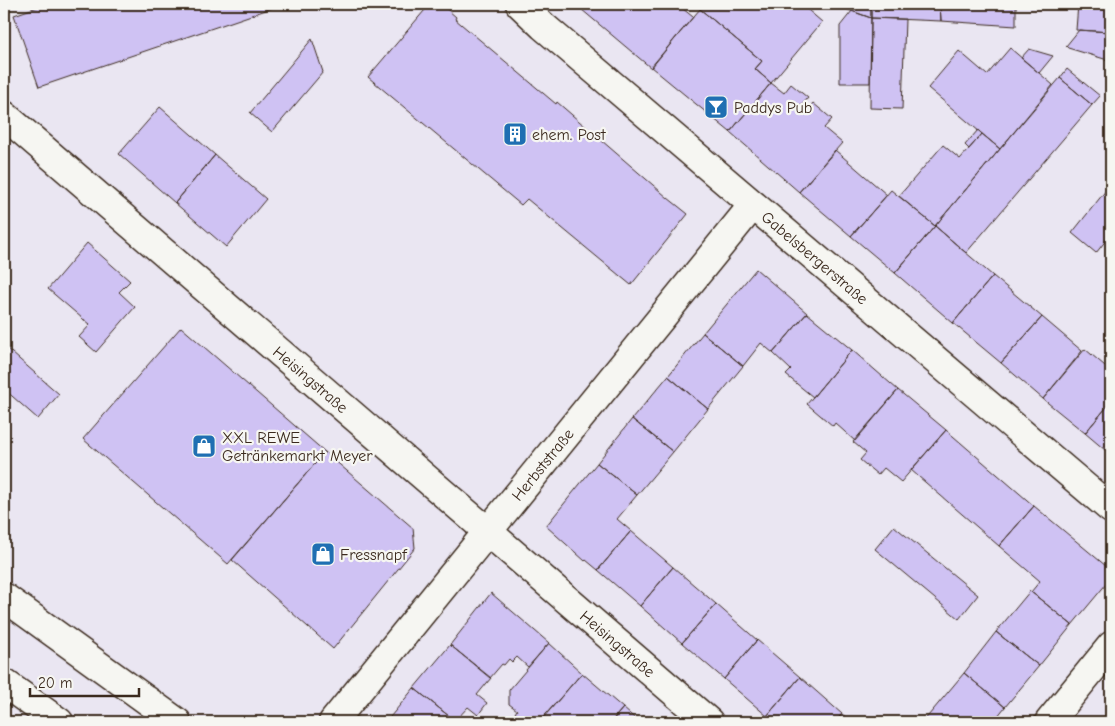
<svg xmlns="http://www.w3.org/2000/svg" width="1115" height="726" font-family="'Comic Neue',sans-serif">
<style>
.building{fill:#cfc2f3;stroke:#3b2a1e}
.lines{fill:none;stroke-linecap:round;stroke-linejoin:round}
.street-casing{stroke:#3b2a1e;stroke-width:31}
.highway-casing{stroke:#3b2a1e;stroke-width:31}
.street{stroke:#f6f6f2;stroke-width:28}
.highway{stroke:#f6f6f2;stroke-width:28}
.labels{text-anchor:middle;stroke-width:4.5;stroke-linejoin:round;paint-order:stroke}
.poi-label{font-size:16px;fill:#3b2a1e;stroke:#f6f6f2;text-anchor:start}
.street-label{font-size:16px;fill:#3b2a1e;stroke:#f6f6f2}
</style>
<rect width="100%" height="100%" fill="#eae6f2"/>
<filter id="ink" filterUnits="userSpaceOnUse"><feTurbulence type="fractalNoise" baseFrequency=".02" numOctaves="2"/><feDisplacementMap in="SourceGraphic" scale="10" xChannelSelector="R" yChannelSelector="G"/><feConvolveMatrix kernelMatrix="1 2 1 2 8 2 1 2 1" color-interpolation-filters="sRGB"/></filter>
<g filter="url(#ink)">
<path class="building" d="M46 4H271L272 8 39 87 14 15Z
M430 4H441L456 17 455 19 556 104 557 102 668 198 688 214 631 285 527 199 521 205 368 77Z
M575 4H677L693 17 651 68Z
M704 4H801L822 22 771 83 755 69 762 61 700 9Z
M840 4H871V18L840 7Z
M871 4H940L941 21 871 18Z
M940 4H1016V26L941 21Z
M1078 4H1111V32L1076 30Z
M700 9 762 61 755 69 771 83 730 132 651 67Z
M852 11 871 18 870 83H840V26Z
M871 18 905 19 902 109 870 108Z
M1079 30 1111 32V61L1068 48 1066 46Z
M312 39 323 72 272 132 250 113Z
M1010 48 1053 85 1000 149 928 88 959 51 987 75Z
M1029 49 1053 56 1039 73 1021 58Z
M1067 69 1100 96 1092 105 1060 78Z
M1060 78 1092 105 966 253 935 226Z
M771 83 784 93 791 84 808 98 800 107 805 112 813 103 832 119 824 128 842 143 799 192 730 132Z
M160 107 215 155 175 203 119 154Z
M978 130 982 134 969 149 965 145Z
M982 134 1000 149 935 226 899 196 943 145 960 159Z
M835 150 887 195 851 236 799 192Z
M215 155 266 199 226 247 175 203Z
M1111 184V234L1096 253 1072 233Z
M891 190 935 226 895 273 851 236Z
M935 226 993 276 953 323 895 273Z
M87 243 130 281 119 292 135 307 96 352 79 337 90 325 48 289Z
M756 269 807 313 773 353 761 343 743 366 703 333Z
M993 276 1042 317 1001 363 953 323Z
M807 313 852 350 813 397 786 375 791 370 773 353Z
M1042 317 1082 351 1043 399 1001 363Z
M181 327 325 452 228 564 83 439Z
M703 333 743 366 708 409 668 376Z
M4 346 59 394 38 419 4 389Z
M1085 349 1111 371V402L1085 433 1043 399Z
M852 350 898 390 855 441 835 423 833 426 807 404Z
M668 376 708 409 673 452 632 419Z
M898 390 946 430 901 482 884 468 878 475 860 460 866 453 853 442Z
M1111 402V455L1085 433Z
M632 419 673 452 637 495 597 463Z
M946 430 1034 506 999 546 911 470Z
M325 452 413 528 415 548 333 649 232 560Z
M597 463 637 495 617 519 631 531 598 570 586 560 585 561 546 526Z
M1034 506 1106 566 1107 583 1072 625 1031 592 1040 581 999 546Z
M894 526 978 595 959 619 875 549Z
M631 531 673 567 640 606 598 570Z
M673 567 716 604 682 643 640 606Z
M1030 591 1072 625 1039 666 996 632Z
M491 593 549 643 528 667 517 657 512 662 509 659 504 665 502 664 490 678 450 645Z
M716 604 757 640 724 679 682 643Z
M996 632 1039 666 1005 707 964 673Z
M757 640 800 677 767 716 724 679Z
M549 643 582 673 539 722H525L515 713 517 710 509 704V690Z
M450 645 491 678 477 695 487 703 478 715 468 707 455 721 414 688Z
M582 673 623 708 611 722H548L543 718Z
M964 673 1005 707 993 722H923Z
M800 677 842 714 835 722H774L767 716Z
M414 688 455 721V722H386Z
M623 708 639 722H611Z
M842 714 852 722H835Z"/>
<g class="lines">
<g class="street-casing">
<g id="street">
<path id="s1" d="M520 4 543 26 1111 509"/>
<path id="s2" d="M4 115 709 722"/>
<path id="s3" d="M333 722 753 205"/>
<path d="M1049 722 1111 646"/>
</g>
</g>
<g class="highway-casing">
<path id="highway" d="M4 597 177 722
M4 683 59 722"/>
</g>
<use href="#street" class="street"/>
<use href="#highway" class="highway"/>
</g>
</g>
<defs>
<g id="bar-square" transform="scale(1.25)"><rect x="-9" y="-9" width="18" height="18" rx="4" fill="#1f6fb2" stroke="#f6f6f2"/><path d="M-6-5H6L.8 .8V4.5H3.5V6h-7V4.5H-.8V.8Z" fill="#fff"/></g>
<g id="building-square" transform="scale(1.25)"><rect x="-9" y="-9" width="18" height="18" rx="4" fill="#1f6fb2" stroke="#f6f6f2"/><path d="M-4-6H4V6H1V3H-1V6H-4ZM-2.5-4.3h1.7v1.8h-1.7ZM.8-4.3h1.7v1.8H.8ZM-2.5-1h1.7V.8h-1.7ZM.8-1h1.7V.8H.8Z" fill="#fff"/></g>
<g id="shop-square" transform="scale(1.25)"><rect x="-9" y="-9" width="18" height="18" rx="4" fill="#1f6fb2" stroke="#f6f6f2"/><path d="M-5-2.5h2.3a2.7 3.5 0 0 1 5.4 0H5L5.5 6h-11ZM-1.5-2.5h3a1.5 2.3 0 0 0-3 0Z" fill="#fff"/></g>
</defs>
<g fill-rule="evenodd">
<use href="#bar-square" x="716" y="107"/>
<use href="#building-square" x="515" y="134"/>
<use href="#shop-square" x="204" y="446"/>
<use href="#shop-square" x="323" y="554"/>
</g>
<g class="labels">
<g class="poi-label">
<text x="734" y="113">Paddys Pub</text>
<text x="532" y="140">ehem. Post</text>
<text x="222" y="443">XXL REWE<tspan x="222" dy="18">Getränkemarkt Meyer</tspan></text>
<text x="340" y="560">Fressnapf</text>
</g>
<g class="street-label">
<text dy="6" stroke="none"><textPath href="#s1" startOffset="389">Gabelsbergerstraße</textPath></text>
<text dy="6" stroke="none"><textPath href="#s2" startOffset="405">Heisingstraße</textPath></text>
<text dy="6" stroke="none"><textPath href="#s3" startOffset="332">Herbststraße</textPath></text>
<text dy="6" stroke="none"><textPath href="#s2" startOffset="810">Heisingstraße</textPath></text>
</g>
</g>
<rect width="1115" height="726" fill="none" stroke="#f6f6f2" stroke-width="20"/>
<rect x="10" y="10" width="1095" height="706" fill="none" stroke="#3b2a1e" stroke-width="2" filter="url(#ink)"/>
<path d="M30 688v8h109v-8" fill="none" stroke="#3b2a1e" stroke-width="2.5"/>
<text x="38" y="688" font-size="15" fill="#3b2a1e" stroke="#f6f6f2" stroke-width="4" paint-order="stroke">20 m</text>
</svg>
